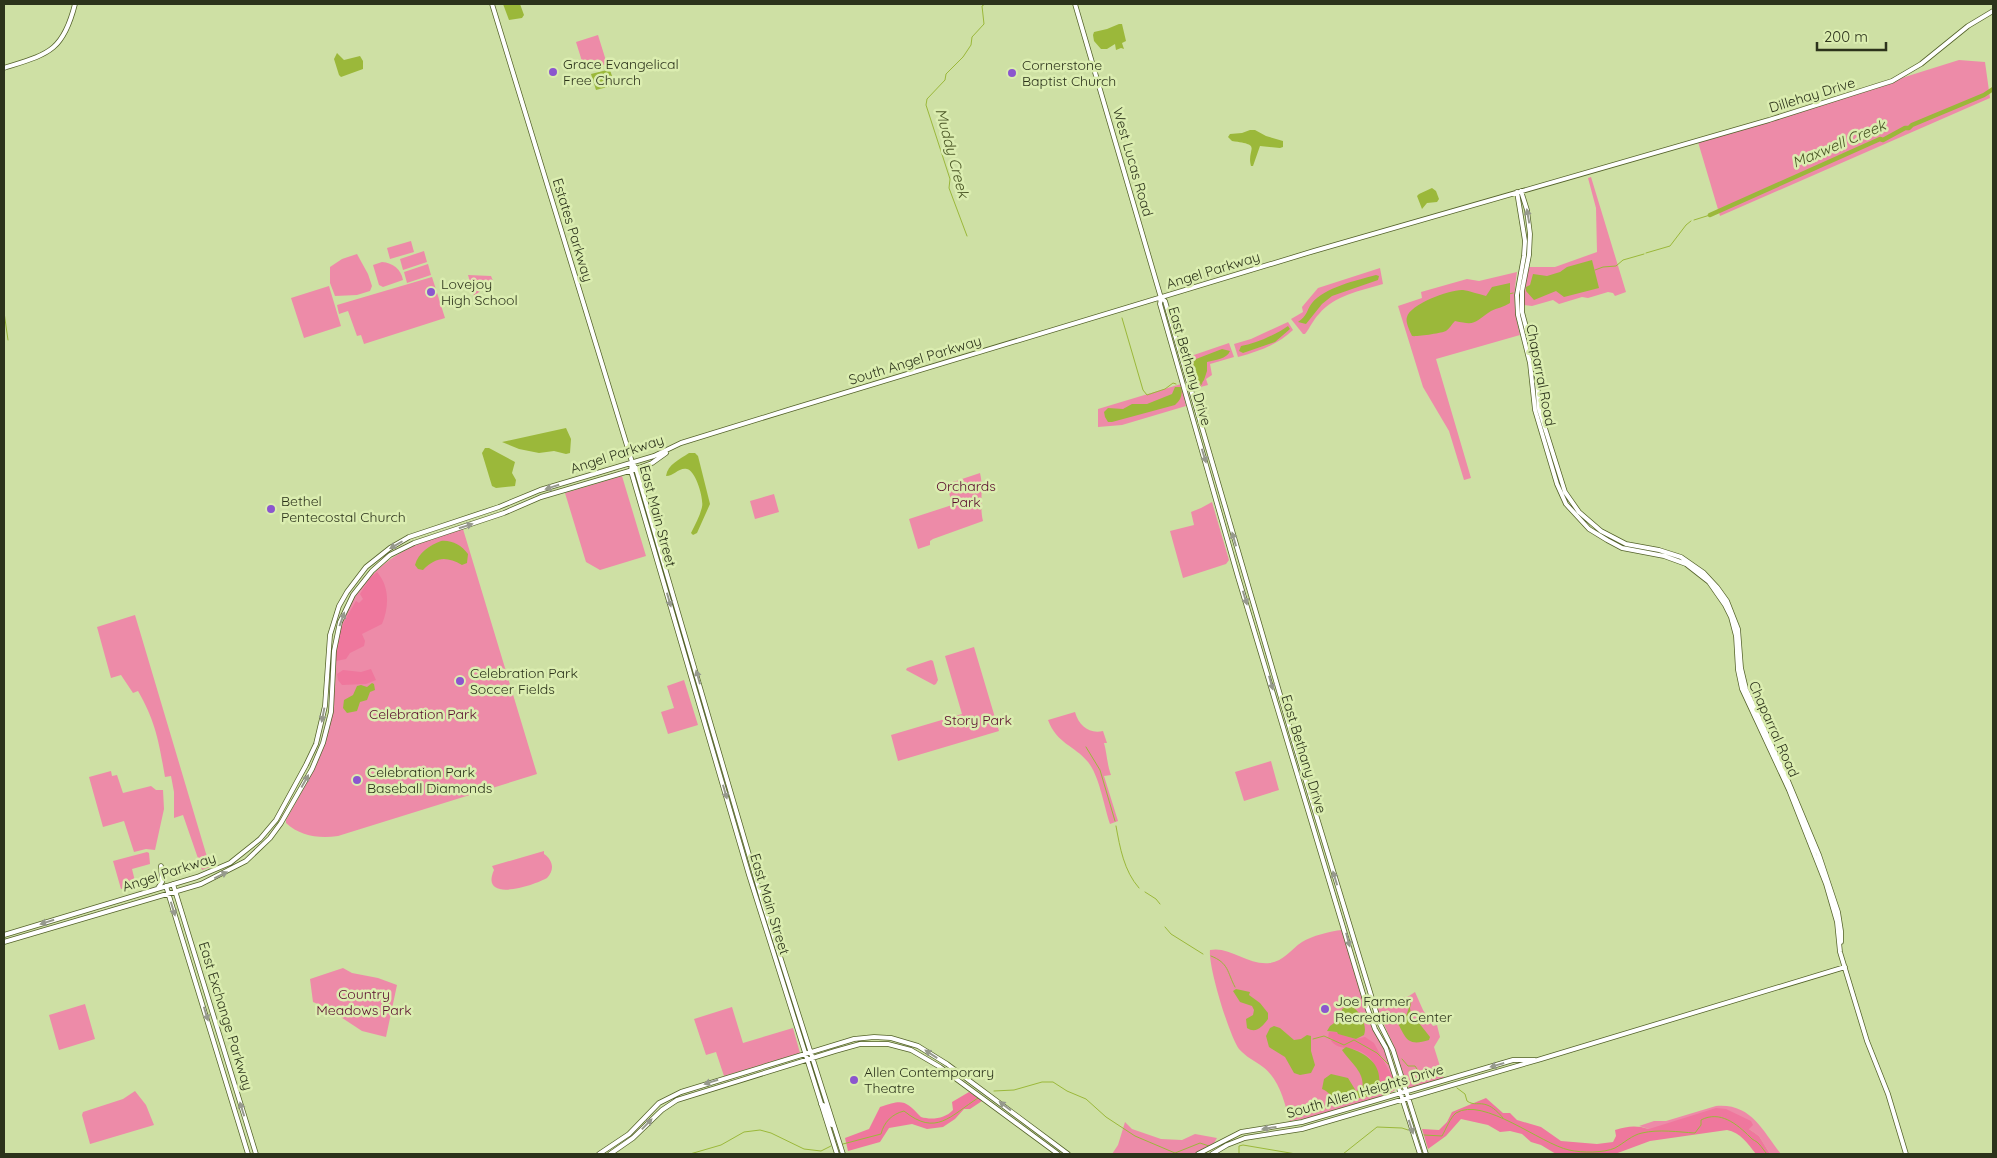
<svg xmlns="http://www.w3.org/2000/svg" width="1997" height="1158" font-family="Quicksand,sans-serif">
<style>
.green{fill:#ed8ba8}
.forest{fill:#ef779d}
.water{fill:#9bb83a}
.lines{fill:none;stroke-linecap:round;stroke-linejoin:round}
.stream{stroke:#9bb83a;stroke-width:1}
.river{stroke:#9bb83a;stroke-width:4.5}
.secondary-casing{stroke:#54622a;stroke-width:5.5}
.secondary{stroke:#fff;stroke-width:4}
.oneway{fill:#96998d}
.poi-dot{fill:#8b56ce;stroke:#dbedb0;stroke-width:2}
.labels{text-anchor:middle;stroke-width:5;stroke-linejoin:round;paint-order:stroke}
.poi-label{font-size:14px;fill:#2c331b;stroke:#dbedb0;text-anchor:start}
.street-label{font-size:14px;fill:#2c331b;stroke:#dbedb0}
.park-label{font-size:14px;fill:#590d2d;stroke:#dbedb0}
.water-label{font-size:15px;font-style:italic;fill:#4a5625;stroke:#dbedb0}
</style>
<rect width="100%" height="100%" fill="#cee0a4"/>
<path class="green" d="M598 35 607 64 585 71 576 42Z
M1959 60 1985 62 1990 98 1720 216 1698 142Z
M1591 177 1626 292 1615 296 1613 293 1608 292 1588 298 1582 297 1559 304 1553 300 1532 306 1523 305V290L1528 267H1555L1597 252 1596 208 1588 178Z
M411 241 414 252 390 259 387 248Z
M424 251 427 262 403 270 400 259Z
M357 254 368 274 372 286 370 291 357 295 335 296 330 283V267L342 259Z
M382 262C393 263 401 269 403 280L383 287 379 285 373 265Z
M428 264 431 275 407 283 404 272Z
M1380 268 1383 284C1360 291 1335 295 1319 314 1313 320 1310 328 1305 334H1303L1291 319 1303 312 1302 307 1318 288Z
M1517 272C1513 298 1514 310 1520 335L1436 359 1471 478 1464 480 1449 431 1423 387 1398 306 1422 298 1421 292 1467 279 1479 281Z
M468 275 491 276 493 281 474 296Z
M432 277 445 318 364 344 361 335 357 336 348 311 339 314 337 305Z
M329 286 341 326 304 338 291 298Z
M1288 322 1293 330C1277 345 1259 351 1238 357L1234 344 1251 339Z
M1229 343 1234 357 1210 364 1212 375 1206 379 1208 385 1193 389 1184 361 1185 358Z
M1181 384 1186 406 1122 425 1098 427V409Z
M980 473C984 489 979 505 983 521L933 539 930 541V545L918 549 909 519 952 505 947 484Z
M622 476 646 556 600 570 586 562 565 493Z
M774 494 779 512 755 519 750 501Z
M1212 502 1229 560 1226 564 1183 578 1170 531 1194 525 1191 512 1201 508Z
M463 529 537 774 338 836C319 839 300 836 286 823V820C303 789 323 759 330 724 332 711 334 698 335 686 336 672 334 658 337 644 343 605 371 567 406 550 424 540 444 535 463 529Z
M135 615 210 867 202 870 183 815 174 818V792L171 776 165 777C159 743 156 722 138 691L133 693 121 675 111 678 97 627Z
M974 647 999 731 898 761 891 735 962 714 945 656Z
M931 660 933 661 938 680 936 684 934 685 906 670 907 668Z
M684 680 698 725 668 734 661 712 674 708 667 686Z
M1075 712C1079 726 1089 734 1103 731L1107 743H1104C1107 754 1107 764 1111 775L1104 776 1118 821 1110 824C1104 806 1099 775 1088 762 1074 745 1057 744 1048 720Z
M1271 761 1279 790 1244 801 1235 772Z
M111 771 112 776 117 775 123 793 151 786 156 790H163L164 809 155 850 146 849 134 852 124 821 103 827 89 777Z
M544 851V854C553 860 555 870 547 878 535 885 479 904 494 870L492 866Z
M147 852 149 853 150 864 132 869 136 885 121 889 113 861Z
M1342 930 1370 1020 1386 1052 1398 1088 1389 1094 1308 1118 1290 1121C1284 1102 1280 1080 1263 1067 1255 1061 1246 1057 1239 1049 1229 1035 1208 966 1210 950 1230 946 1249 966 1270 963 1284 961 1290 950 1302 942 1312 936 1330 931 1342 930Z
M343 968 352 973 378 978 397 985 386 1037 362 1031 327 1008 313 1002 310 979Z
M1415 992 1423 1010 1433 1026 1437 1025 1440 1037 1434 1047 1444 1079 1409 1088 1407 1086 1396 1051 1377 1009V1006L1409 996Z
M85 1004 95 1039 59 1050 49 1015Z
M732 1007 743 1043 793 1028 800 1053 724 1076 716 1052 706 1055 694 1019Z
M135 1091 146 1105 154 1125 90 1144 82 1115 83 1112 123 1099Z
M1716 1106C1751 1103 1762 1130 1781 1154H1770L1759 1136 1749 1129H1649L1639 1126 1654 1121H1666Z
M1125 1122 1132 1129 1161 1139 1182 1140 1195 1134 1217 1138 1214 1143 1195 1154H1112L1118 1145Z"/>
<path class="forest" d="M377 572C390 587 389 607 382 624L362 634 365 641 364 646 350 653 346 659 336 661C332 641 346 618 356 601L359 603 363 599 360 594 370 578Z
M371 669 376 680 366 684 342 685 338 680 337 674 343 670 361 672Z
M1329 1032H1337L1339 1034 1356 1039 1365 1037 1374 1043 1394 1080 1387 1087 1380 1085C1376 1067 1375 1055 1353 1049 1344 1047 1338 1049 1331 1041L1333 1039 1328 1038Z
M969 1092 982 1101 970 1109H964L955 1119 943 1127 927 1129 912 1124 889 1128 880 1142 848 1151 845 1138 869 1129 880 1107C903 1099 905 1100 921 1117 931 1120 945 1119 953 1110L952 1102Z
M1486 1098 1503 1113H1510L1517 1120 1541 1127 1561 1141 1597 1144 1613 1142 1616 1136 1615 1130C1628 1126 1636 1125 1649 1129L1716 1108 1726 1109 1751 1121 1753 1125 1749 1129 1759 1136 1770 1154H1756C1748 1144 1740 1132 1727 1130L1650 1141 1615 1154H1556L1541 1145 1531 1142 1522 1134 1510 1131 1500 1132 1488 1125 1461 1119 1446 1136 1428 1149 1422 1129 1439 1130 1447 1122 1452 1112Z"/>
<path class="water" d="M503 4H520L524 15 522 18 509 20Z
M1119 24H1122L1126 41 1122 43 1124 49 1121 48 1116 50 1115 44 1107 49H1101L1094 41 1093 35 1094 32 1107 29Z
M337 53 344 60 360 56 363 61V69L341 77 339 75 334 59Z
M607 70H610L615 85 596 90 591 74Z
M1250 130H1255L1266 136 1283 141V147L1280 148 1260 146 1253 166H1251C1246 148 1264 145 1232 141L1228 137 1230 134 1242 133Z
M1432 188 1436 191 1439 199 1437 202 1427 203 1422 209 1417 196 1419 194Z
M1592 260 1599 288 1564 297 1556 291 1534 300 1526 291V287L1530 285 1533 274 1547 276 1560 272 1567 267Z
M1376 275 1379 276 1378 280 1332 296 1322 304 1306 324 1298 322C1308 315 1306 311 1312 303 1324 288 1357 280 1376 275Z
M1510 283V303C1504 307 1497 308 1491 311 1474 322 1477 326 1455 321 1452 324 1449 329 1446 331 1442 333 1416 337 1412 336 1410 331 1405 322 1407 317 1410 304 1451 289 1463 290 1470 291 1478 294 1486 296L1492 287Z
M1288 326 1290 329 1275 342 1243 353 1239 351 1241 346C1255 344 1277 334 1288 326Z
M1222 349 1230 351C1227 359 1215 360 1207 362V371L1204 380 1201 384 1195 382 1193 362 1196 359Z
M1175 387H1181C1183 394 1181 400 1175 405L1112 422H1108L1105 417 1104 412 1108 408 1123 409 1132 404H1147L1172 394Z
M566 428 571 439 570 453 566 454 554 451 539 453 519 449 502 442Z
M485 448H489L515 462 512 473 516 480 515 486 496 488 492 486 482 453Z
M689 453H695L698 456 710 504 697 533 693 535 691 533C695 525 700 516 702 507 704 499 696 471 687 469 679 467 674 476 666 476 668 464 679 460 689 453Z
M441 541C452 540 461 545 468 554L467 563 462 565C446 556 436 557 423 570L418 569 415 565C418 553 430 545 441 541Z
M372 683 374 684 375 690 370 692 367 700 360 702 357 711 347 713 343 708 344 700 353 695 357 686 361 685 367 687Z
M1236 989 1250 992 1249 995 1260 1003 1268 1013V1019C1262 1027 1256 1034 1247 1028L1246 1019 1253 1015 1254 1010 1252 1006 1240 1002 1233 991Z
M1412 999 1410 1008 1412 1020 1419 1023 1430 1037 1429 1040C1404 1048 1406 1035 1394 1017L1400 1014 1405 1019Z
M1349 1005C1359 1009 1368 1025 1364 1035L1356 1039 1338 1034 1337 1032 1327 1031 1330 1026 1341 1018 1342 1009Z
M1274 1026 1280 1028 1294 1040 1301 1039 1307 1035 1311 1036V1051L1315 1065 1311 1073 1300 1075 1294 1073 1285 1057 1269 1047 1266 1036 1270 1028Z
M1346 1047C1364 1052 1382 1063 1379 1084L1383 1086 1381 1092C1372 1097 1341 1103 1332 1096 1328 1093 1327 1091 1322 1089L1324 1079 1331 1074 1348 1078 1356 1091 1362 1089C1366 1073 1350 1062 1342 1050Z"/>
<g class="lines">
<path class="stream" d="M1694 220 1710 215
M967 236 949 188 950 179 926 105 927 99 945 80 946 74 963 57 971 45 972 37 984 24 982 6 985 4
M1646 253 1670 246 1686 225 1691 221
M1595 270 1603 267 1616 266 1623 260 1644 254
M1509 294 1513 293
M4 312 8 340
M1122 318 1143 390 1147 395 1165 389 1173 383 1176 384
M1195 390 1199 388 1202 383
M1086 747 1100 770 1115 821
M1116 826C1120 848 1124 871 1139 888
M1145 892 1156 899 1160 904
M1165 927 1171 934 1203 954
M1211 956C1229 963 1227 972 1235 987
M1313 1039 1324 1036 1344 1045 1354 1040 1377 1053 1388 1064
M1402 1059 1408 1066H1415L1419 1072 1433 1078
M1457 1088 1465 1094 1467 1101C1474 1106 1479 1102 1487 1105 1493 1107 1499 1113 1503 1118
M994 1091 1014 1090 1042 1082H1053L1067 1091 1086 1099 1106 1117 1135 1136 1175 1153 1200 1143 1209 1146
M1424 1135 1442 1136C1446 1129 1450 1118 1456 1113 1483 1096 1541 1144 1569 1150 1582 1153 1604 1153 1615 1148 1624 1143 1632 1135 1642 1133 1659 1129 1678 1132 1695 1133L1701 1125V1120C1720 1110 1737 1124 1750 1137 1752 1140 1757 1141 1759 1144 1762 1147 1764 1151 1767 1154
M843 1144 881 1134C884 1122 892 1114 904 1111 936 1137 950 1116 978 1098
M690 1154 721 1145 744 1132 760 1130 771 1133 804 1149 821 1151 831 1146
M1239 1154V1146L1243 1145 1296 1154
M1343 1154 1377 1127 1402 1128 1408 1130"/>
<path class="river" d="M1710 215 1880 139 1883 140 1905 128H1909L1912 125 1984 95 1993 89"/>
<g class="secondary-casing">
<path id="secondary" d="M492 4 632 462 636 469 764 906 843 1154
M1075 4 1161 298 1160 304 1238 577 1367 1007 1375 1029 1386 1048 1420 1154
M4 68C48 54 63 52 75 4
M1521 191 1527 210 1530 234 1529 255 1522 291V312L1536 365 1539 409 1565 492 1579 512 1601 531 1626 544 1659 550 1681 557 1704 573 1717 587 1727 601 1738 629 1741 668 1746 689 1786 776 1819 855 1838 912 1841 931V942
M1517 192 1525 241 1524 256 1517 295 1518 315 1530 363 1535 410 1557 484 1566 504 1589 529 1607 540 1622 548 1664 556 1686 564 1709 582 1725 605 1731 617 1736 636 1738 670 1742 689 1789 790 1826 884 1837 922 1840 952 1867 1041 1888 1094 1906 1154
M1161 298 1165 301 1293 739 1374 1005 1379 1022 1393 1050 1426 1154
M632 462 631 471 749 875 837 1154
M173 884 256 1154
M166 886 248 1154
M158 888 162 882 161 866
M4 935 197 877 230 863 260 839 276 820 306 765 316 744 325 706 330 635 339 606 347 592 366 567 390 548 409 537 499 507 540 490 654 456 681 443 788 410 1314 251 1769 120 1873 87 1892 81 1921 64 1968 26 1993 11
M4 942 201 884 246 861 270 838 281 823 312 769 323 743 331 712 334 651 340 622 353 595 372 571 390 555 414 543 504 513 541 497 636 469 652 463 666 453
M821 1104 825 1106 832 1125
M599 1154 629 1134 659 1103 681 1092 854 1039 874 1037 891 1038 918 1046 947 1064 1068 1154
M610 1154 633 1138 662 1110 677 1100 835 1051 860 1044H888L911 1050 940 1067 1058 1154
M1198 1154 1241 1132 1302 1122 1513 1060H1534
M1212 1154 1227 1145 1245 1138 1302 1129 1541 1059 1845 967"/>
</g>
<use href="#secondary" class="secondary"/>
</g>
<defs><path id="oneway-solid" d="M-6-.8H1V-3.2L6.5 0L1 3.2V.8H-6Z" transform="scale(1.25)"/></defs>
<g class="oneway">
<use href="#oneway-solid" transform="translate(1528 216) rotate(-100)"/>
<use href="#oneway-solid" transform="translate(1204 456) rotate(73)"/>
<use href="#oneway-solid" transform="translate(552 487) rotate(163)"/>
<use href="#oneway-solid" transform="translate(466 526) rotate(-18)"/>
<use href="#oneway-solid" transform="translate(1234 539) rotate(-106)"/>
<use href="#oneway-solid" transform="translate(396 545) rotate(150)"/>
<use href="#oneway-solid" transform="translate(1245 598) rotate(73)"/>
<use href="#oneway-solid" transform="translate(669 600) rotate(74)"/>
<use href="#oneway-solid" transform="translate(342 619) rotate(-70)"/>
<use href="#oneway-solid" transform="translate(698 677) rotate(-106)"/>
<use href="#oneway-solid" transform="translate(1271 683) rotate(74)"/>
<use href="#oneway-solid" transform="translate(323 715) rotate(101)"/>
<use href="#oneway-solid" transform="translate(305 781) rotate(-61)"/>
<use href="#oneway-solid" transform="translate(725 792) rotate(74)"/>
<use href="#oneway-solid" transform="translate(221 875) rotate(-26)"/>
<use href="#oneway-solid" transform="translate(1335 878) rotate(-107)"/>
<use href="#oneway-solid" transform="translate(173 909) rotate(73)"/>
<use href="#oneway-solid" transform="translate(47 922) rotate(163)"/>
<use href="#oneway-solid" transform="translate(1348 940) rotate(75)"/>
<use href="#oneway-solid" transform="translate(206 1014) rotate(73)"/>
<use href="#oneway-solid" transform="translate(931 1054) rotate(-147)"/>
<use href="#oneway-solid" transform="translate(1497 1065) rotate(164)"/>
<use href="#oneway-solid" transform="translate(711 1082) rotate(163)"/>
<use href="#oneway-solid" transform="translate(1005 1106) rotate(-143)"/>
<use href="#oneway-solid" transform="translate(242 1109) rotate(-107)"/>
<use href="#oneway-solid" transform="translate(647 1124) rotate(-46)"/>
<use href="#oneway-solid" transform="translate(1411 1127) rotate(72)"/>
<use href="#oneway-solid" transform="translate(1269 1128) rotate(172)"/>
</g>
<g class="poi-dot">
<circle cx="553" cy="72" r="5"/>
<circle cx="1012" cy="73" r="5"/>
<circle cx="431" cy="292" r="5"/>
<circle cx="271" cy="509" r="5"/>
<circle cx="460" cy="681" r="5"/>
<circle cx="357" cy="780" r="5"/>
<circle cx="1325" cy="1009" r="5"/>
<circle cx="854" cy="1080" r="5"/>
</g>
<g class="labels">
<g class="poi-label">
<text x="563" y="69">Grace Evangelical<tspan x="563" dy="16">Free Church</tspan></text>
<text x="1022" y="70">Cornerstone<tspan x="1022" dy="16">Baptist Church</tspan></text>
<text x="441" y="289">Lovejoy<tspan x="441" dy="16">High School</tspan></text>
<text x="281" y="506">Bethel<tspan x="281" dy="16">Pentecostal Church</tspan></text>
<text x="470" y="678">Celebration Park<tspan x="470" dy="16">Soccer Fields</tspan></text>
<text x="367" y="777">Celebration Park<tspan x="367" dy="16">Baseball Diamonds</tspan></text>
<text x="1335" y="1006">Joe Farmer<tspan x="1335" dy="16">Recreation Center</tspan></text>
<text x="864" y="1077">Allen Contemporary<tspan x="864" dy="16">Theatre</tspan></text>
</g>
<g class="street-label">
<text transform="translate(1812 95) rotate(-17)" y="5">Dillehay Drive</text>
<text transform="translate(1133 162) rotate(74)" y="5">West Lucas Road</text>
<text transform="translate(573 230) rotate(73)" y="5">Estates Parkway</text>
<text transform="translate(1213 270) rotate(-17)" y="5">Angel Parkway</text>
<text transform="translate(915 360) rotate(-17)" y="5">South Angel Parkway</text>
<text transform="translate(1190 366) rotate(74)" y="5">East Bethany Drive</text>
<text transform="translate(1541 375) rotate(79)" y="5">Chaparral Road</text>
<text transform="translate(617 454) rotate(-18)" y="5">Angel Parkway</text>
<text transform="translate(658 516) rotate(75)" y="5">East Main Street</text>
<text transform="translate(1774 729) rotate(66)" y="5">Chaparral Road</text>
<text transform="translate(1304 754) rotate(73)" y="5">East Bethany Drive</text>
<text transform="translate(169 872) rotate(-18)" y="5">Angel Parkway</text>
<text transform="translate(770 904) rotate(73)" y="5">East Main Street</text>
<text transform="translate(226 1016) rotate(73)" y="5">East Exchange Parkway</text>
<text transform="translate(1365 1091) rotate(-16)" y="5">South Allen Heights Drive</text>
</g>
<g class="park-label">
<text x="966" y="491">Orchards<tspan x="966" dy="16">Park</tspan></text>
<text x="423" y="719">Celebration Park</text>
<text x="978" y="725">Story Park</text>
<text x="364" y="999">Country<tspan x="364" dy="16">Meadows Park</tspan></text>
</g>
<g class="water-label">
<text transform="translate(1839 144) rotate(-23)" y="5">Maxwell Creek</text>
<text transform="translate(952 153) rotate(75)" y="5">Muddy Creek</text>
</g>
</g>
<rect width="1997" height="1158" fill="none" stroke="#2c331b" stroke-width="10"/>
<path d="M1817 42v8h69v-8" fill="none" stroke="#2c331b" stroke-width="2.5"/>
<text x="1824" y="42" font-size="15" fill="#2c331b" stroke="#dbedb0" stroke-width="4" paint-order="stroke">200 m</text>
</svg>
